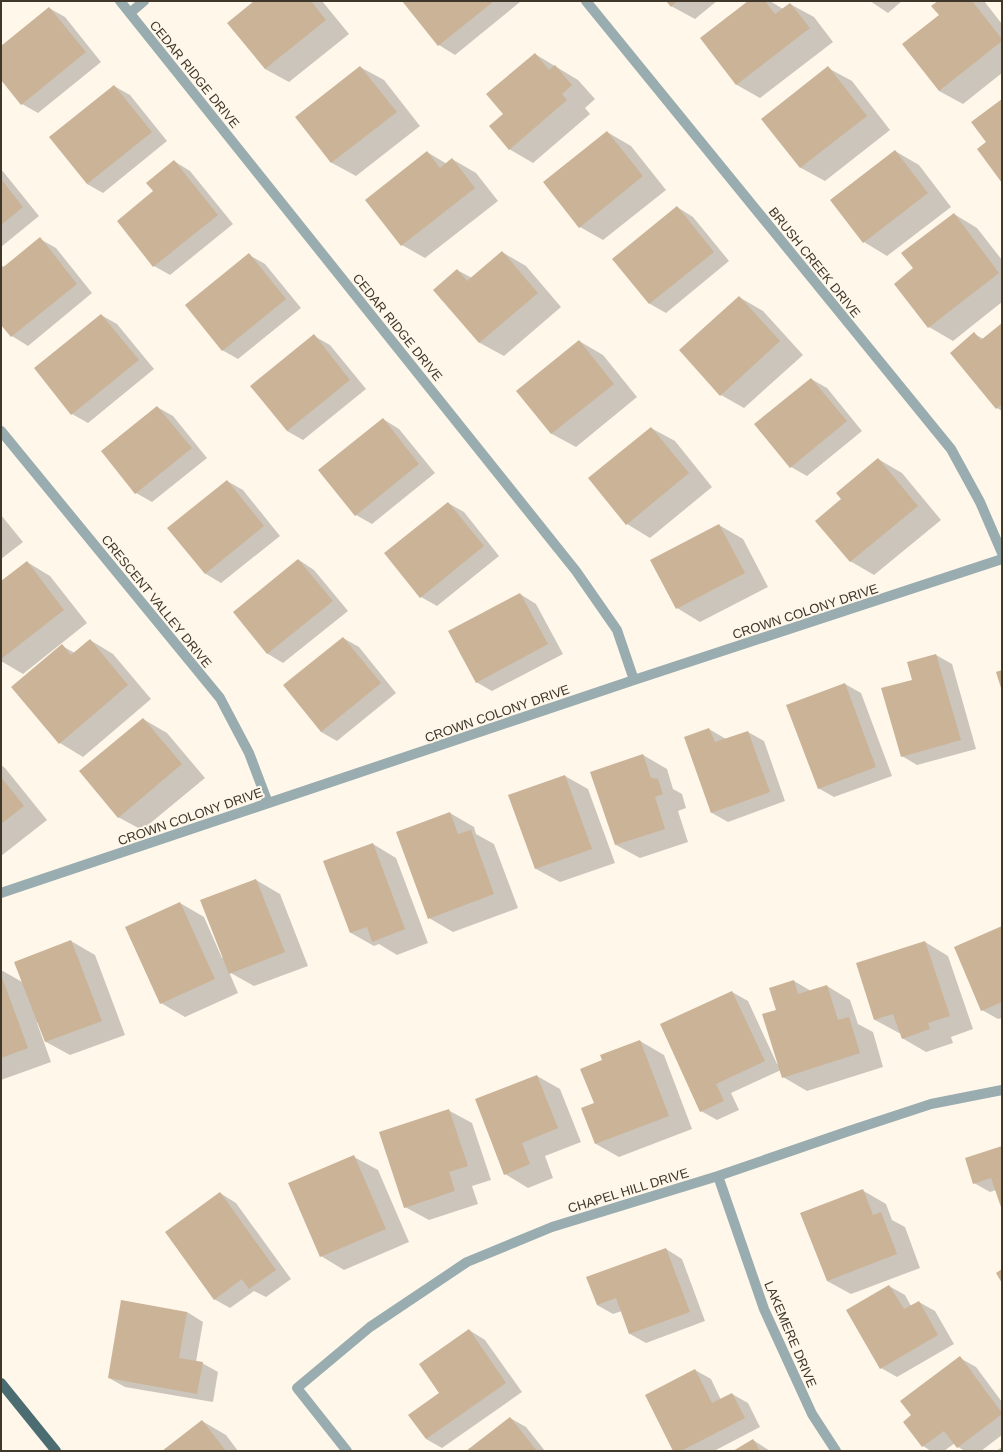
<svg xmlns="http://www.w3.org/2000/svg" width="1003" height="1452" font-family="Arial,sans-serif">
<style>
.shadow{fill:#0003}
.building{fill:#cbb397}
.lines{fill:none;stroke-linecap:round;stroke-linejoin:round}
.minor{stroke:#99acaf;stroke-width:10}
.major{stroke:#4b6d72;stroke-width:10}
.labels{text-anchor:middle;stroke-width:4;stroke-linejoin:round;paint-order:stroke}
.street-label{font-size:13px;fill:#3e372a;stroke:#fef7ea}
</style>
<rect width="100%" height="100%" fill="#fef7ea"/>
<path class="shadow" d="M255 1H322L349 34 289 82 265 69Z
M403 1H519L520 2 455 55 439 45Z
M667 1H717L695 19 671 6Z
M750 1H770L783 9 790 4 814 17 833 42 760 98 737 85 701 38Z
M870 1H902L888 13Z
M939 1H984L1002 24V73L963 104 939 91Z
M49 8 65 17 101 62 38 113 22 104 1 78V47Z
M535 54 578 80 595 99 585 108 590 114 533 163 509 149 504 115Z
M360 67 384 80 420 126 356 176 332 163 296 117Z
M828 68 852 81 890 130 825 181 801 168 763 119Z
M114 86 130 95 167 141 103 193 87 184Z
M607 132 631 146 666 190 603 240 580 227Z
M895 151 919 165 951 207 887 256 864 242Z
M427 152 447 164 452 159 476 173 498 201 425 258 402 245Z
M174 161 190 171 233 224 170 275 154 266 155 192Z
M1 169 39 216 1 247Z
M677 207 693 217 729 261 666 313 650 304 614 259Z
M954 214 977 228 1002 260V302L953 341 929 327Z
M40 239 56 248 92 293 28 346 12 336 1 323V265L4 267Z
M502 252 526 266 561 307 504 356 480 343 434 290 457 270 472 278Z
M249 255 265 264 301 308 238 359 222 350Z
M739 297 763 311 803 355 744 408 721 395Z
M101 315 117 324 154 369 88 423 72 414Z
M1002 324V411L997 408 974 334 984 339Z
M314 336 330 345 366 389 303 440 287 431Z
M579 341 603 355 637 397 576 447 552 434 517 391Z
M811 379 827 388 862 431 807 476 791 467 756 424Z
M157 407 173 416 207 458 152 502 136 493Z
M383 419 399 429 435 473 372 524 356 515Z
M651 428 675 441 712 487 650 538 627 524Z
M878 459 902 473 941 520 874 575 850 561 842 500Z
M227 481 243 490 280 536 221 583 206 574 169 528Z
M448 503 464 512 499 556 437 606 421 597Z
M1 515 23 542 1 559Z
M719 525 743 539 768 587 700 622 677 608Z
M299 560 314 570 348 611 283 663 268 654 234 612Z
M27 562 50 576 87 623 23 674 1 661V582Z
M520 594 536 604 563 654 492 691 476 682Z
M343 638 359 647 396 693 337 741 321 732Z
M90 640 113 654 151 699 83 757 60 743 62 646 75 653Z
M936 655 952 664 976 749 917 765 902 756 913 680Z
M845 684 861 693 892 776 834 797 818 788Z
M143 719 167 733 205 778 142 830 118 817Z
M709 729 726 739 748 732 764 741 785 801 728 822 712 813Z
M643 755 667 769 673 789 682 794 686 808 678 811 688 842 640 858 616 845 592 773Z
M1 765 5 768 47 820 1 856Z
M565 776 588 789 615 863 560 882 536 869 509 796Z
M450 813 474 827 476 834 494 844 518 908 453 932 429 918Z
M373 844 396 858 428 943 397 955 379 944 374 946 351 933Z
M256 880 280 894 308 966 254 986 229 972 238 993 185 1017 161 1003 126 928 180 903 204 917 222 958H224Z
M1002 927V1018L998 1019 982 1010Z
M71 941 95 955 125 1035 70 1055 46 1042 38 1022 37 1023 51 1062 1 1080V970L24 983Z
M925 942 948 956 973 1029 951 1037 953 1043 926 1052 902 1038 901 1033H899L875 1020 857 964Z
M794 981 811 991 827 986 850 1000 858 1024 873 1032 883 1067 807 1091 783 1077 781 1070 731 1093 739 1110 717 1120 701 1111 732 992 748 1001 777 1064 779 1063 777 1011Z
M640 1041 664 1055 692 1129 619 1157 596 1144 595 1104 603 1061Z
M537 1076 560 1089 581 1142 545 1156 553 1178 528 1188 505 1174Z
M448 1110 472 1123 491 1180 472 1186 478 1204 429 1220 405 1207Z
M1002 1147V1208L996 1190 990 1192 974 1183Z
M354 1157 378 1170 409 1242 344 1270 321 1256Z
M862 1190 886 1204 892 1220 905 1227 920 1268 851 1294 827 1281Z
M220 1193 236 1203 291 1279 266 1297 254 1291 230 1308 214 1299Z
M666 1249 682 1259 705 1321 646 1343 630 1334 622 1311 613 1314 597 1305Z
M889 1286 905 1295 911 1306 919 1302 935 1311 954 1344 897 1377 881 1368Z
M187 1312 203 1322 196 1362 202 1363 218 1372 213 1402 125 1387 109 1378Z
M469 1330 485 1340 522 1392 442 1448 426 1439 441 1394Z
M960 1358 976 1367 1002 1402V1435L981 1451H965L958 1447 955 1443 944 1451H931L923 1446 913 1416Z
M695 1370 711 1379 721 1400 732 1394 748 1403 760 1427 714 1451H674Z
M510 1418 526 1427 545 1451H467Z
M202 1421 226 1435 238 1451H163Z
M753 1440 770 1451H735Z
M1002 1447V1451H996Z"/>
<path class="building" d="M254 1H311L326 20 265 69 227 23Z
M402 1H494L438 46Z
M666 1H677L671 7Z
M748 1H765L775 14 790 3 810 28 736 85 700 38Z
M938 1H972L1002 39V41L939 91 902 44 939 15 931 6Z
M49 7 86 52 21 105 1 80V46Z
M535 53 549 70 555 65 572 85 562 94 567 100 509 150 489 126 503 114 486 94Z
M360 66 397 112 331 163 295 117Z
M828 66 867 116 800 168 761 119Z
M114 85 152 132 87 184 49 137Z
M1002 99V183L977 149 986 142 971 122Z
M607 131 643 176 579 228 543 182Z
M895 150 928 193 863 243 830 200Z
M427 151 440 168 452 158 475 188 401 246 365 200Z
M174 160 218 215 153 267 117 221 153 191 146 183Z
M1 179 23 207 1 225Z
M677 206 714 252 649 304 612 259Z
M954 213 999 273 928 328 894 284 913 268 901 253Z
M40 237 77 284 11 337 1 325V269Z
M502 251 538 293 479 343 433 290 457 269 467 281Z
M249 253 286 299 222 351 185 305Z
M739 296 780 341 720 396 679 350Z
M101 314 139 360 71 415 34 368Z
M1002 323V404L996 409 950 353 974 332 981 340Z
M314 334 350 380 287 431 250 386Z
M579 340 614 384 551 434 516 391Z
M811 378 847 421 790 468 754 424Z
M157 406 192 448 135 494 101 451Z
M383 418 419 464 355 516 318 470Z
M651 427 689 473 626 525 588 478Z
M878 458 918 506 850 562 815 521 841 499 836 493Z
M227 480 264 526 205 574 167 528Z
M448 502 484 546 420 598 384 553Z
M719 524 745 573 676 609 650 560Z
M298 559 333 601 267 654 233 612Z
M27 561 64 610 1 659V581Z
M520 593 548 644 476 683 448 631Z
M343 637 381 683 321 732 283 685Z
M90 639 128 685 59 744 11 687 62 644 71 655Z
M936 654 961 740 901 757 881 688 912 680 907 662Z
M1002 670V691L996 672Z
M845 683 876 767 818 789 786 705Z
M143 718 182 764 118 818 79 771Z
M709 728 715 742 748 731 770 792 711 813 684 737Z
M643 754 651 778 658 779 663 794 655 797 665 829 615 845 590 772Z
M565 775 592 849 535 869 508 795Z
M1 777 24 806 1 824Z
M450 812 458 834 471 830 494 894 428 919 396 832Z
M373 843 405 929 372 942 367 927 350 933 323 861Z
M256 879 285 952 229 974 200 900Z
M180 902 215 979 160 1004 125 927Z
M1002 926V1002L981 1011 954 947Z
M71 940 102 1021 45 1042 14 962Z
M925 941 950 1016 928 1023 930 1029 902 1039 893 1014 874 1020 856 963Z
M1 975 28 1048 1 1058Z
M794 980 798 994 827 985 838 1020 849 1017 860 1053 782 1078 762 1014 776 1010 769 988Z
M732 991 765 1061 716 1084 724 1101 700 1112 660 1024Z
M640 1040 669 1116 595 1144 581 1108 594 1103 580 1069 602 1060 600 1055Z
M537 1075 558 1128 522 1143 530 1164 504 1175 475 1099Z
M449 1109 468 1166 449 1172 455 1191 404 1208 379 1132Z
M1002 1146V1210L991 1178 973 1184 965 1158Z
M354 1155 386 1229 320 1257 288 1183Z
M863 1189 873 1215 881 1212 897 1254 827 1281 800 1213Z
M220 1192 276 1270 249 1289 242 1279 214 1300 165 1232Z
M666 1248 690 1312 629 1334 616 1298 597 1305 586 1277Z
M1002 1269V1283L996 1273Z
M889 1285 904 1309 919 1301 938 1335 880 1369 846 1310Z
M121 1300 187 1312 179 1358 203 1362 197 1394 108 1378Z
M469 1329 506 1383 426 1439 408 1415 439 1393 419 1364Z
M960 1356 1002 1413V1414L957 1448 944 1431 922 1447 903 1422 911 1415 900 1401Z
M695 1369 712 1403 732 1393 745 1418 681 1451H673L645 1395Z
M510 1417 537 1451H466Z
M202 1420 226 1451H162Z
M753 1439 760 1451H733Z"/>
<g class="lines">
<path class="minor" d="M120 1 576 571 617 630 634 680
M586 1 951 449 980 502 1002 553
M130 13 144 1
M1 431 220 698 249 753 268 803
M1 893 634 680 1002 559
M718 1176 764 1309 812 1414 836 1451
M347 1451 297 1388 370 1327 467 1262 552 1227 718 1176 849 1131 931 1104 1002 1090"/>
<path class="major" d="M1 1383 56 1451"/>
</g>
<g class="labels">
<g class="street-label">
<text transform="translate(195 74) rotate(51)" y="5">CEDAR RIDGE DRIVE</text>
<text transform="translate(815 262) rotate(51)" y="5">BRUSH CREEK DRIVE</text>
<text transform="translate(398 327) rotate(51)" y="5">CEDAR RIDGE DRIVE</text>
<text transform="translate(157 601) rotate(51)" y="5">CRESCENT VALLEY DRIVE</text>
<text transform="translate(805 611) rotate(-18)" y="5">CROWN COLONY DRIVE</text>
<text transform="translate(497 713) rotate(-19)" y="5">CROWN COLONY DRIVE</text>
<text transform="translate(190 816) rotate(-19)" y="5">CROWN COLONY DRIVE</text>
<text transform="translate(628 1190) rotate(-17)" y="5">CHAPEL HILL DRIVE</text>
<text transform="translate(791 1334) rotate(67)" y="5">LAKEMERE DRIVE</text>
</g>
</g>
<rect width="1003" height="1452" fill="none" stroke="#3e372a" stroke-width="4"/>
</svg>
